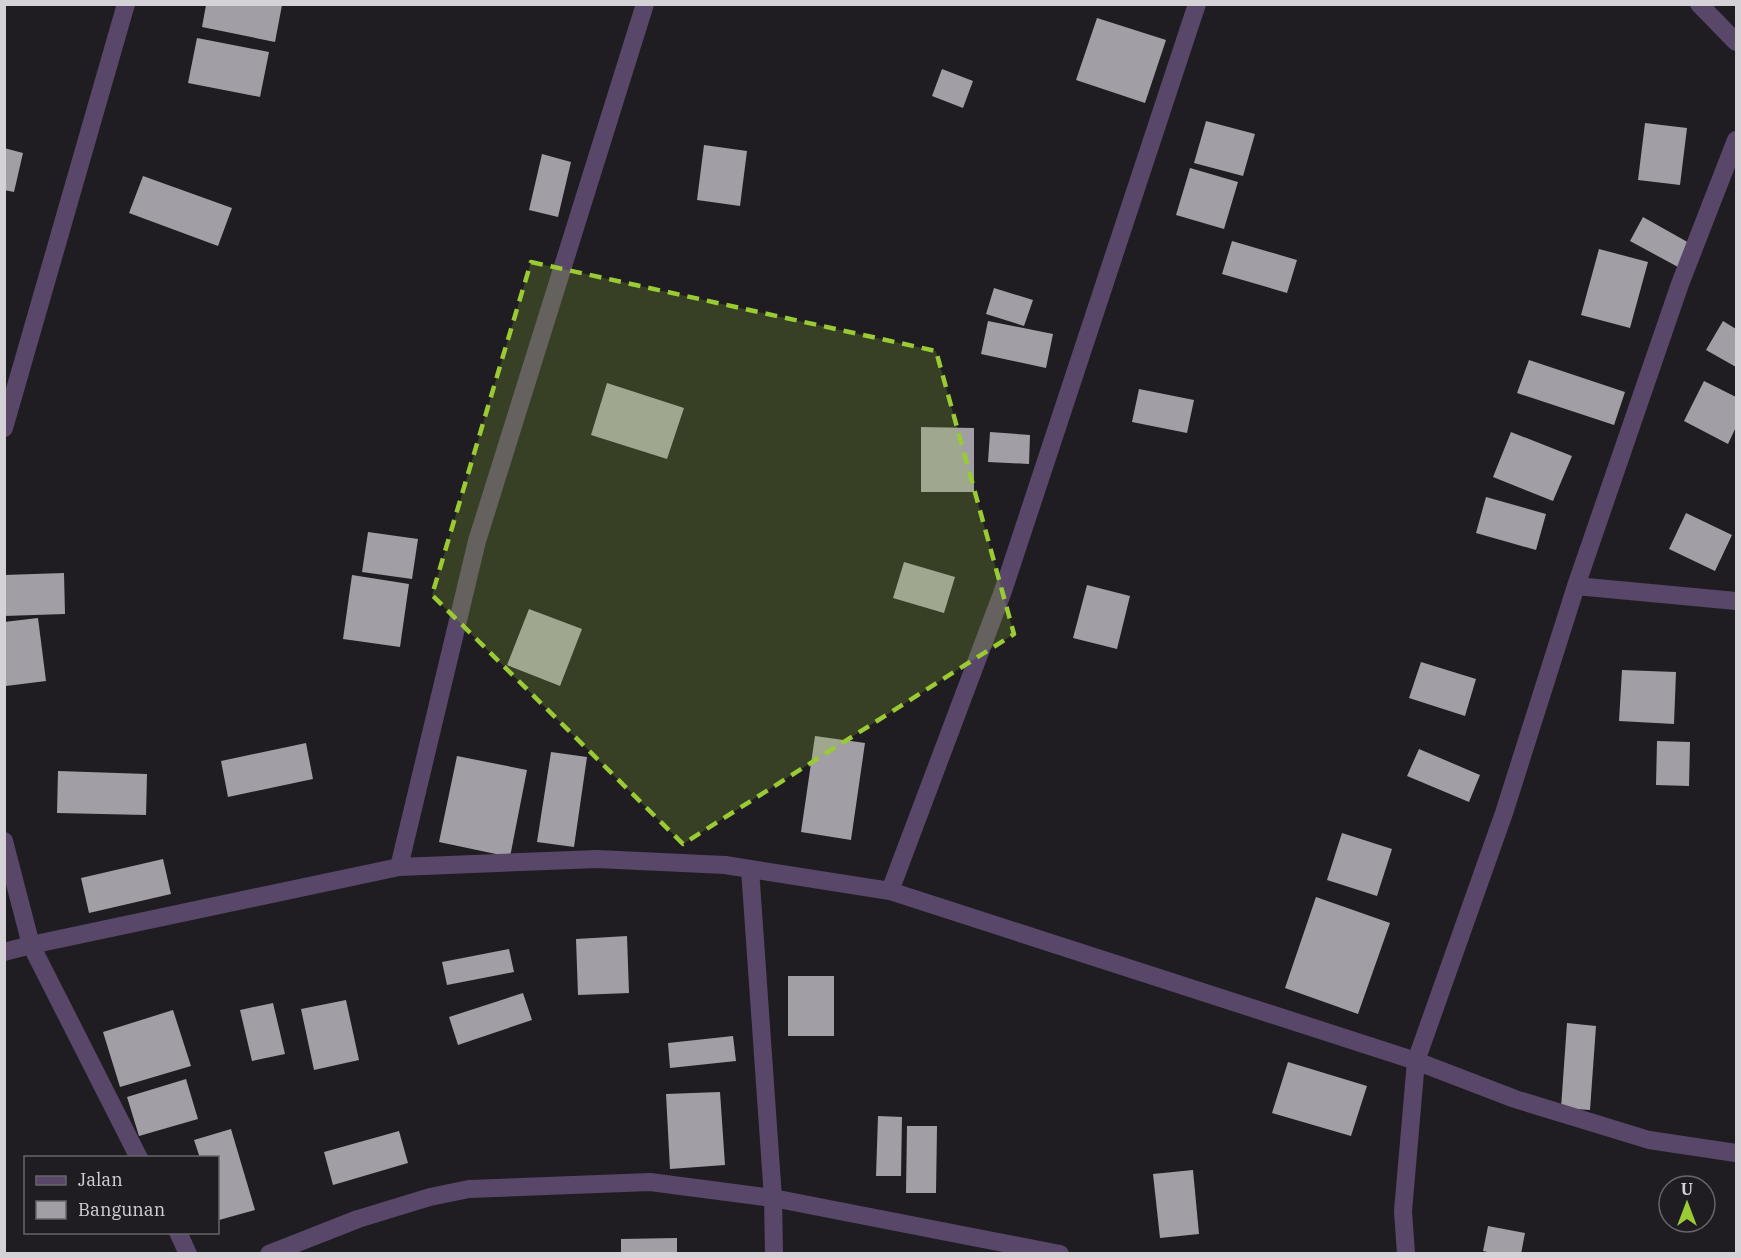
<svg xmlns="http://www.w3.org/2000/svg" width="1741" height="1258" font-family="'IBM Plex Serif',serif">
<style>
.building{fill:#a19ea5}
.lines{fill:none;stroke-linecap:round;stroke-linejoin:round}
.minor{stroke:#584769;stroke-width:18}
.marked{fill:#9acb34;fill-opacity:0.2;stroke:#9acb34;stroke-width:4.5;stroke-dasharray:12 8;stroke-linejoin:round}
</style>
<rect width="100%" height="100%" fill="#1f1d22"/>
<path class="building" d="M206 5H282L275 42 202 27Z
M1097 18 1166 40 1145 103 1076 80Z
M197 38 269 52 260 97 188 83Z
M942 69 973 81 963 108 932 96Z
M1206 121 1255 134 1243 176 1194 163Z
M1645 123 1687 128 1680 185 1638 180Z
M704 145 747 151 740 206 697 200Z
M4 148 23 153 14 192 4 190Z
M542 154 571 162 558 217 529 210Z
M1190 168 1238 182 1224 229 1176 215Z
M143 176 232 208 218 246 129 213Z
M1643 217 1691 244 1678 267 1630 241Z
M1232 241 1297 260 1287 293 1222 274Z
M1599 249 1648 262 1630 328 1581 315Z
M994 288 1033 300 1024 326 986 314Z
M988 321 1053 334 1046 368 981 354Z
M1723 321 1736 329V367L1706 350Z
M1529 360 1625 392 1614 425 1517 393Z
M1704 381 1736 397V427L1728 444 1684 421Z
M607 383 684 408 667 459 591 435Z
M1139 389 1194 400 1187 433 1132 422Z
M921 427 974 428V492H921Z
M990 432 1030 435 1029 464 988 462Z
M1511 432 1572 456 1553 501 1493 477Z
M1486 497 1546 514 1536 550 1476 533Z
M1686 513 1732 535 1715 571 1669 549Z
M368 532 418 539 412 579 362 572Z
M904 562 955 577 944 613 893 598Z
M64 573 65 614 4 616V575Z
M352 575 409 584 400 647 343 639Z
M1087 585 1130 596 1117 649 1073 638Z
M529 609 582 629 560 686 507 665Z
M38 618 46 681 6 686 4 622Z
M1421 662 1476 679 1465 716 1409 698Z
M1622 670 1676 672 1674 724 1619 721Z
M815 736 865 743 851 840 801 832Z
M1657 741 1690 742 1689 786 1656 785Z
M306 743 313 779 228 797 221 761Z
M1419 749 1480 775 1469 802 1407 776Z
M551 752 587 757 574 847 537 842Z
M457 756 527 770 510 857 439 842Z
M58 771 147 774 146 815 57 813Z
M1342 833 1392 849 1377 896 1327 880Z
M163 859 171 894 89 913 81 878Z
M1316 897 1390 923 1358 1014 1285 988Z
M627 936 629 993 578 995 576 939Z
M509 949 514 972 447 985 442 962Z
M788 976H834V1036H788Z
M523 993 532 1020 458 1045 449 1017Z
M346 1000 359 1060 314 1070 301 1009Z
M273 1003 285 1054 252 1061 240 1010Z
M173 1010 191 1066 120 1087 103 1032Z
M1567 1023 1596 1026 1590 1110 1561 1108Z
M733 1036 736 1061 670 1068 668 1043Z
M1288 1062 1367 1086 1351 1136 1272 1113Z
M186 1079 198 1119 139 1136 127 1097Z
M720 1092 725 1165 670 1169 666 1094Z
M878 1116 902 1117 901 1176H876Z
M907 1126H937L936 1193H906Z
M231 1129 255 1210 219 1220 218 1216V1158H200L194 1140Z
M399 1131 408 1163 333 1185 324 1152Z
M1193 1170 1199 1234 1160 1238 1153 1174Z
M1488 1226 1525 1233 1521 1254H1496L1483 1251Z
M677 1238V1254H621V1239Z"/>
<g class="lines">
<path class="minor" d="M1699 4 1736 42
M4 428 126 4
M1576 586 1736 601
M4 841 31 945 139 1158
M399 867 477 541 645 4
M750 869 773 1198 774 1254
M890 891 1003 591 1197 4
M4 952 31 945 399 867 597 859 725 865 890 891 1416 1061 1515 1099 1649 1140 1736 1153
M178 1232 188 1254
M269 1254 358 1219 430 1197 469 1189 650 1182 773 1198 1060 1254
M1406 1254 1403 1211 1416 1061 1504 813 1576 586 1680 284 1736 140"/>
</g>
<path class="marked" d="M531 262 936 351 1014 634 683 844 432 595Z"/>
<rect width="1741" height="1258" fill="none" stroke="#d4d2d6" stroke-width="12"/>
<rect x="24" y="1156" width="195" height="78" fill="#1f1d22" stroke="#67656a" stroke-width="1.5"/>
<rect x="36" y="1176" width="30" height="9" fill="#584769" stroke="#67656a" stroke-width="1.5"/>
<text x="78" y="1186" font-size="18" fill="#d4d2d6">Jalan</text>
<rect x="36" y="1201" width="30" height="18" fill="#a19ea5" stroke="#67656a" stroke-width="1.5"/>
<text x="78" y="1216" font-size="18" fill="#d4d2d6">Bangunan</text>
<g transform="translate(1687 1204)"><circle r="28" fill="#1f1d22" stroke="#67656a" stroke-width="1.5"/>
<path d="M0-4.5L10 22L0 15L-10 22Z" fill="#9acb34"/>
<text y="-9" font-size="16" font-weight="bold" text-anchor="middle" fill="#d4d2d6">U</text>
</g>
</svg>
